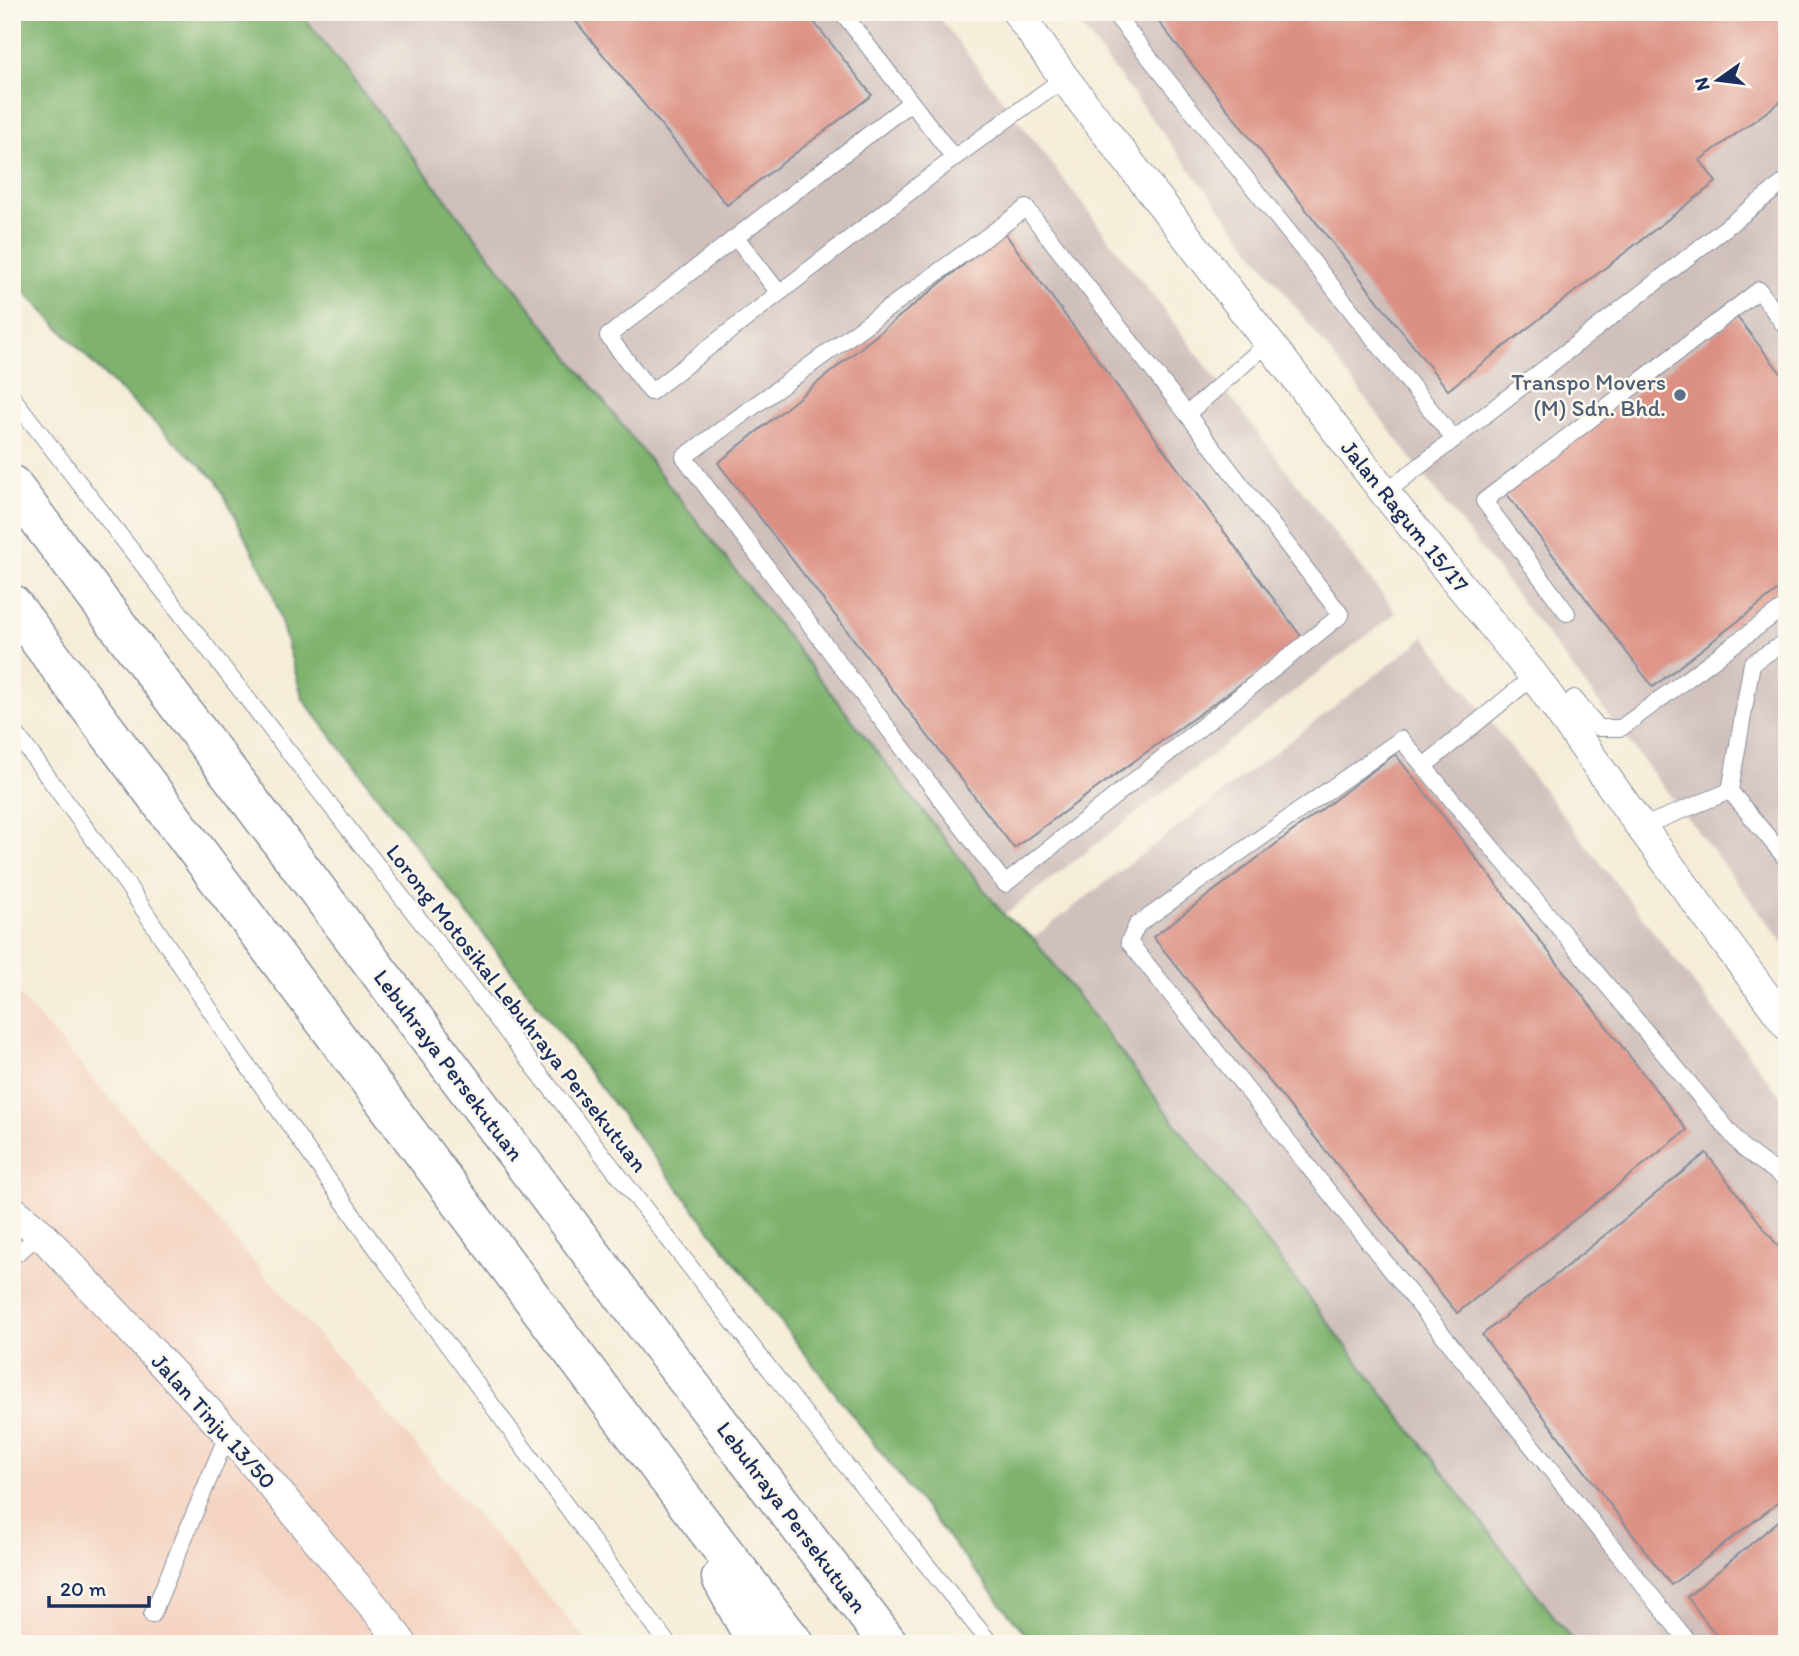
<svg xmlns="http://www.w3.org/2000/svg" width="1799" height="1656" font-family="Itim,sans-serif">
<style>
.built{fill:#f4d3c1}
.industrial{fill:#d0c0bc}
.forest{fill:#7eb26d;stroke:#4c7066;stroke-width:2}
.building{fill:#dc9083}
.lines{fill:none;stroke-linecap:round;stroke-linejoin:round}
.service-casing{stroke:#888e9b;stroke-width:18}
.minor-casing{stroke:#888e9b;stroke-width:32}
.trunk-casing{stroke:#888e9b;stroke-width:41}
.service{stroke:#fff;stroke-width:16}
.minor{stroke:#fff;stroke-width:30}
.trunk{stroke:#fff;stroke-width:38}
.service-dot{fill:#5c6f8a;stroke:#fbf7ec;stroke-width:2.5}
.labels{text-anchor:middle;stroke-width:5;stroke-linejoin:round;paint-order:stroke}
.service-label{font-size:23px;fill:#4e5e75;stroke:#fbf7ec;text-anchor:end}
.street-label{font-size:23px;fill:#1b2f5e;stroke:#fbf7ec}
</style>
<rect width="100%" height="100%" fill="#fbf7ec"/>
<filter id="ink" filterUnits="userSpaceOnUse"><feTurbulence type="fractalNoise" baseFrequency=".0143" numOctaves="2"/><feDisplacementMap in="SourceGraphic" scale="14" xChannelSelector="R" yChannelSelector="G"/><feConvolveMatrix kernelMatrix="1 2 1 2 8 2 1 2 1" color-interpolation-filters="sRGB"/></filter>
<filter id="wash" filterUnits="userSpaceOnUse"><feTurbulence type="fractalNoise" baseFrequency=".00686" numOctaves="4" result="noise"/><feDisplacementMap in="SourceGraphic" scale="28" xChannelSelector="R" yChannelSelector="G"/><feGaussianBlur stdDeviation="1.57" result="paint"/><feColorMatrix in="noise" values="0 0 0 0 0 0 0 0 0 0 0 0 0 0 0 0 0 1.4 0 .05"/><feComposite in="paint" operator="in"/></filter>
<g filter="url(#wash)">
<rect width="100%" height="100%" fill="#f5edd8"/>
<path class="built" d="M12 987 590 1644H12Z"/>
<path class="industrial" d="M300 12H935L1396 613 1004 915Z
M1070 12H1787V948L1418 467Z
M1425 637 1780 1095 1787 1101V1644H1575L1033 938Z"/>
<path class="forest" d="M12 12H300L1004 915 1033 938 1575 1644H1033L875 1445 303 699 271 587 216 480 107 378 12 278Z"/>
<g id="blocks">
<path class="building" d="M568 12H806L872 95 727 205Z
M1151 12H1786L1787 97 1700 160 1716 182 1448 390Z
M1004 232 1303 639 1014 848 718 463Z
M1737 317 1787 381V583L1653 687 1506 493Z
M1395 754 1687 1130 1457 1313 1153 937Z
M1706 1153 1787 1258V1496L1671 1585 1482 1335Z
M1787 1514V1644H1723L1687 1597Z"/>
</g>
</g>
<g filter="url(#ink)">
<use href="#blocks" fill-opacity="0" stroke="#888e9b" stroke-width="2"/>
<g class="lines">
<g class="service-casing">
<path id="service" d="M842 12 954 158
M1113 12 1454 439
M736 237 911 102
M779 293 736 237 608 336 651 392 954 158 1064 78
M12 397 818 1431 991 1644
M1187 414 1026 208 684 457 1005 884 1341 615 1187 414 1268 343
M1385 493 1787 180
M1567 613 1484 501 1759 290 1787 329
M1787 641 1752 663 1730 791 1787 860
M1562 716 1574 698 1599 728H1621L1787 605
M12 728 130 889 236 1049 374 1245 668 1644
M1424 766 1534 676
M1641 827 1730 791
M12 1257 41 1234
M152 1615 228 1433
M1690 1644 1129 942 1137 925 1401 739 1744 1149 1787 1180"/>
</g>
<g class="minor-casing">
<path id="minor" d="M1017 12 1064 78 1385 493 1534 676 1641 827 1787 1025
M12 1210 41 1234 228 1433 385 1620 402 1644"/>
</g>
<g class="trunk-casing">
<path id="trunk" d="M12 485 667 1354 889 1644
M12 604 664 1474 795 1644
M721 1578 757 1644"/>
</g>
<use href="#service" class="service"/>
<use href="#minor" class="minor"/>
<use href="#trunk" class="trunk"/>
</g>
</g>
<circle class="service-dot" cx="1680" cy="395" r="7"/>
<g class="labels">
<g class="service-label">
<text x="1666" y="390">Transpo Movers<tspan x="1666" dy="26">(M) Sdn. Bhd.</tspan></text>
</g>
<g class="street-label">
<text transform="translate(1405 516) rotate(51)" y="8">Jalan Ragum 15/17</text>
<text transform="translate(517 1008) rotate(52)" y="8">Lorong Motosikal Lebuhraya Persekutuan</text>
<text transform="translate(449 1065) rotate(53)" y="8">Lebuhraya Persekutuan</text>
<text transform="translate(214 1421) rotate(48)" y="8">Jalan Tinju 13/50</text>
<text transform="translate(792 1517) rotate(53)" y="8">Lebuhraya Persekutuan</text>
</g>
</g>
<rect width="1799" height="1656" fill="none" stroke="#fbf7ec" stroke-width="42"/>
<g transform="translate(1718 80) rotate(256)" stroke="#fbf7ec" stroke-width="5" paint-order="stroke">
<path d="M0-5L12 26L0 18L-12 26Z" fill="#1b2f5e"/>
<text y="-10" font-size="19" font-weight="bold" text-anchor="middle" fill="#1b2f5e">N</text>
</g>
<path d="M49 1596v10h100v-10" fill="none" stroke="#1b2f5e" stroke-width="3.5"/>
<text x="60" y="1596" font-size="21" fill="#1b2f5e" stroke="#fbf7ec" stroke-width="5" paint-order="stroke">20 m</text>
</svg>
